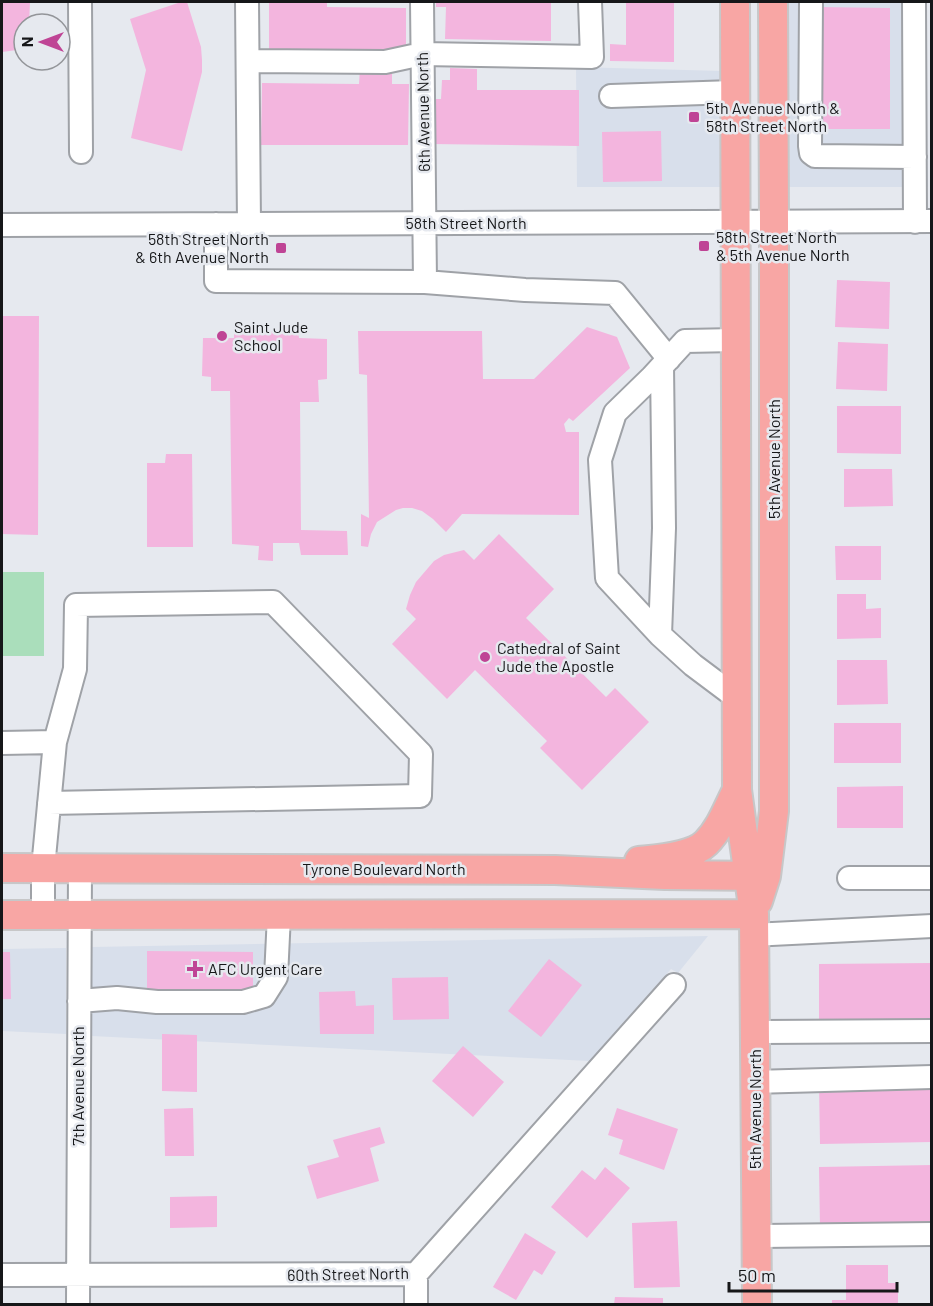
<svg xmlns="http://www.w3.org/2000/svg" width="933" height="1306" font-family="Barlow,sans-serif">
<style>
.built{fill:#d8dfeb}
.green{fill:#aadebb}
.building{fill:#f3b5de}
.lines{fill:none;stroke-linecap:round;stroke-linejoin:round}
.minor-casing{stroke:#9fa2a7;stroke-width:26}
.major-casing{stroke:#c7c7c8;stroke-width:32}
.minor{stroke:#fff;stroke-width:22}
.major{stroke:#f8a6a4;stroke-width:28}
.poi-dot{fill:#bf4495;stroke:#e6e9ef;stroke-width:2}
.labels{text-anchor:middle;stroke-width:5;stroke-linejoin:round;paint-order:stroke}
.poi-label{font-size:16px;fill:#161719;stroke:#e6e9ef;text-anchor:start}
.street-label{font-size:16px;fill:#161719;stroke:#e6e9ef}
</style>
<rect width="100%" height="100%" fill="#e6e9ef"/>
<path class="built" d="M786 2H923L928 187H787Z
M576 67 722 71 723 187H577Z
M708 936 678 973 671 969 590 1061 92 1036V947Z
M66 948V1034L2 1031V949Z"/>
<path class="green" d="M2 572H44V656H2Z"/>
<path class="building" d="M2 2H30L29 24H24V49L2 52Z
M181 2H187L201 47 202 60V72L182 151 131 138 146 70 130 19Z
M269 2H327V7L406 8V57L269 54Z
M436 2H551V41L445 39 446 7H436Z
M626 2H674V62L610 61V44L626 45Z
M817 7 890 8V129H817Z
M360 68H392V84H409L408 145H261L262 83 359 84Z
M450 68 477 69V90H579V146L430 144 431 99H441L442 80H450Z
M661 131 662 181 603 182 602 132Z
M837 280 890 282 889 329 835 327Z
M2 316H39L38 535 2 534Z
M587 327 617 337 630 368 573 421 569 418 564 424 566 432H579V515L462 514 446 532 433 519 422 511 412 508H403L396 510 377 522 371 534 368 547 361 546V514L369 518 367 375 359 374 358 331H482L483 379H534Z
M234 331H298L299 338 327 339V379L318 380 319 402H300L301 530 347 531 348 555H301L299 543H273V561L258 560 259 546 232 544 230 391H211V377L202 376 203 338H234Z
M838 342 888 344 887 391 836 389Z
M837 406H901V454L837 453Z
M166 454H192L193 547H147V463H165Z
M844 469H892L893 506 844 507Z
M499 534 554 589 526 618 606 697 615 688 649 722 582 790 540 748 547 741 475 670 447 699 392 644 416 619 406 609 410 595 416 582 434 561 444 555 464 550 474 560Z
M835 546H881V580H836Z
M837 594H866V609L881 608V638L837 639Z
M837 660H887L888 704 837 705Z
M834 723H901V763H834Z
M903 786V828H837V787Z
M147 951 253 952V996H147Z
M2 952H10L11 999H2Z
M549 959 582 985 541 1037 508 1011Z
M932 963V1024L819 1026V964Z
M448 977 449 1019 393 1020 392 978Z
M355 991 356 1006 374 1005V1034H320L319 992Z
M162 1034 197 1035V1092L162 1091Z
M463 1046 504 1082 473 1117 432 1081Z
M932 1081V1142L820 1144 819 1083Z
M193 1108 194 1156H165L164 1109Z
M617 1108 678 1129 664 1170 619 1154 623 1140 608 1135Z
M380 1127 385 1143 370 1148 379 1181 317 1199 307 1166 339 1157 333 1140Z
M932 1165V1226L820 1227 819 1167Z
M605 1167 630 1188 587 1238 551 1207 582 1170 595 1180Z
M217 1196V1227L170 1228V1197Z
M677 1221 680 1287 634 1288 632 1223Z
M525 1233 556 1252 542 1275 534 1270 516 1300 493 1287Z
M846 1265H888V1283H898V1304H832V1300H846Z
M615 1297 663 1298V1304H614Z"/>
<g class="lines">
<g class="minor-casing">
<path id="minor" d="M80 2 81 152
M247 2 249 224
M422 2 425 282 525 290 615 293 669 359
M811 2 810 146 811 153 815 156 915 157
M914 2 915 222
M248 61 385 62 422 54 592 57 590 2
M611 96 734 92
M216 224V281L425 282
M2 225 932 221
M736 340 685 341 652 377 615 413 600 460 607 578 660 635 693 665 737 698
M660 635 664 528 662 366
M2 743 55 742
M849 878H932
M43 915V868L55 742 75 669 76 605 273 602 421 754 420 796 49 803
M754 935 932 926
M79 1001 117 998 157 1002H243L264 996 276 977 279 915
M755 1032 932 1031
M755 1082 932 1077
M756 1236 932 1234
M416 1274V1304
M2 1275 416 1274 674 985
M78 1304 80 868"/>
</g>
<g class="major-casing">
<path id="major" d="M735 2 737 790 754 914 757 1304
M639 861C658 859 692 857 706 843 721 828 728 807 737 790
M2 868 555 870 665 875 766 876
M758 901 766 876 774 811V222L773 2
M2 915 754 914"/>
</g>
<use href="#minor" class="minor"/>
<use href="#major" class="major"/>
</g>
<g class="poi-dot">
<rect x="688" y="111" width="12" height="12" rx="3"/>
<rect x="698" y="240" width="12" height="12" rx="3"/>
<rect x="275" y="242" width="12" height="12" rx="3"/>
<circle cx="222" cy="336" r="6"/>
<circle cx="485" cy="657" r="6"/>
<path d="M192 960h6v6h6v6h-6v6h-6v-6h-6v-6h6z"/>
</g>
<g class="labels">
<g class="poi-label">
<text x="706" y="114">5th Avenue North &amp;<tspan x="706" dy="18">58th Street North</tspan></text>
<text x="716" y="243">58th Street North<tspan x="716" dy="18">&amp; 5th Avenue North</tspan></text>
<text x="269" y="245" text-anchor="end">58th Street North<tspan x="269" dy="18">&amp; 6th Avenue North</tspan></text>
<text x="234" y="333">Saint Jude<tspan x="234" dy="18">School</tspan></text>
<text x="497" y="654">Cathedral of Saint<tspan x="497" dy="18">Jude the Apostle</tspan></text>
<text x="208" y="975">AFC Urgent Care</text>
</g>
<g class="street-label">
<text transform="translate(423 112) rotate(-91)" y="6">6th Avenue North</text>
<text x="466" y="229">58th Street North</text>
<text transform="translate(774 459) rotate(-90)" y="6">5th Avenue North</text>
<text x="384" y="875">Tyrone Boulevard North</text>
<text transform="translate(78 1086) rotate(-90)" y="6">7th Avenue North</text>
<text transform="translate(755 1109) rotate(-90)" y="6">5th Avenue North</text>
<text transform="translate(348 1274) rotate(-1)" y="6">60th Street North</text>
</g>
</g>
<rect width="933" height="1306" fill="none" stroke="#161719" stroke-width="6"/>
<g transform="translate(42 42) rotate(270)"><circle r="28" fill="#e6e9ef" stroke="#939599" stroke-width="1.5"/>
<path d="M0-4.5L10 22L0 15L-10 22Z" fill="#bf4495"/>
<text y="-9" font-size="16" font-weight="bold" text-anchor="middle" fill="#161719">N</text>
</g>
<path d="M729 1282v9h168v-9" fill="none" stroke="#161719" stroke-width="3"/>
<text x="738" y="1282" font-size="18" fill="#161719" stroke="#e6e9ef" stroke-width="4.5" paint-order="stroke">50 m</text>
</svg>
